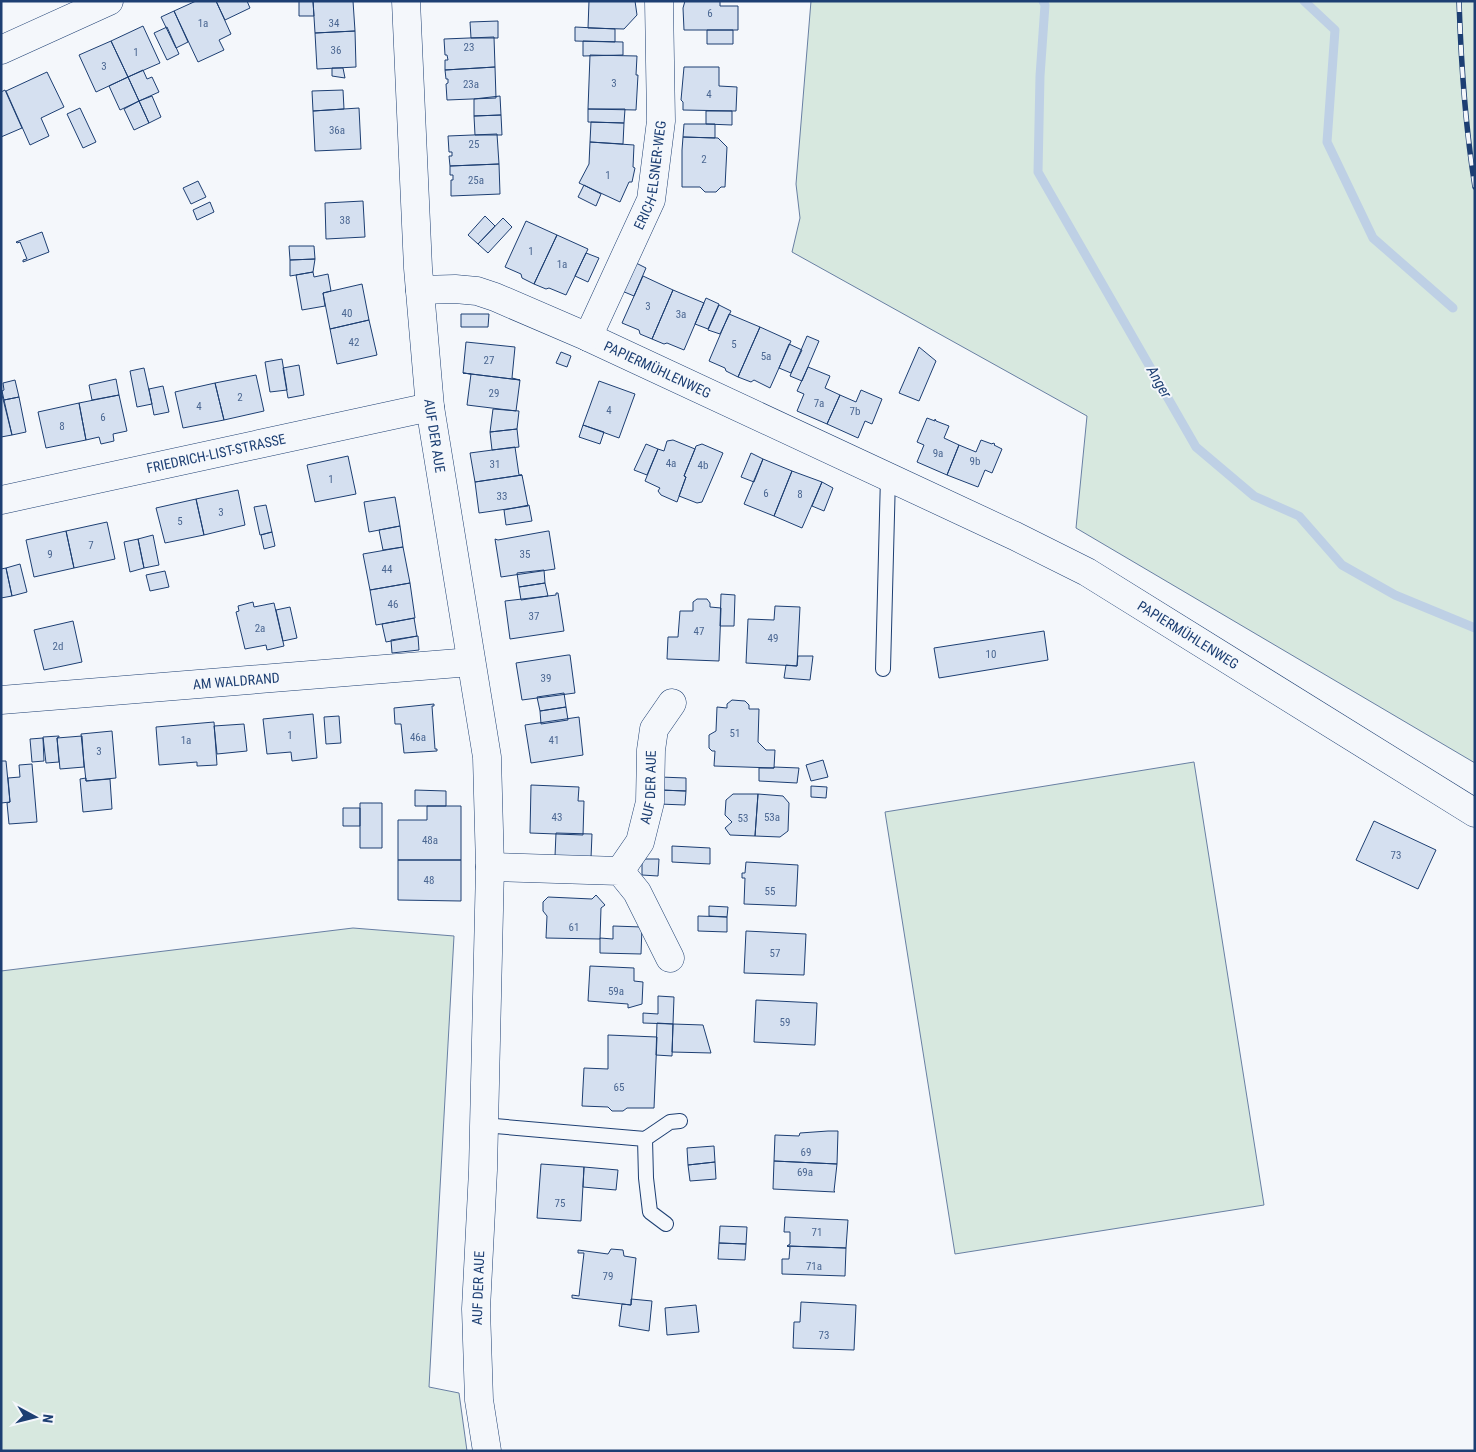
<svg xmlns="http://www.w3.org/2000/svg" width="1476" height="1452" font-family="'Roboto Condensed',sans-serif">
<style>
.green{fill:#d7e8df;stroke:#687fa3}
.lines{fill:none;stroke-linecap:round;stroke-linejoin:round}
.stream{stroke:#bed0e5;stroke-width:9}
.building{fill:#d5e0f0;stroke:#1d3f73}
.service-casing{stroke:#1d3f73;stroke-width:16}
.minor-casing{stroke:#1d3f73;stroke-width:29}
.service{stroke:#f4f7fb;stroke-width:14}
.minor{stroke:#f4f7fb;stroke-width:28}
.rail-casing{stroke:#1d3f73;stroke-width:5.5}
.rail{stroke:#f4f7fb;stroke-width:4;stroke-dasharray:11;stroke-linecap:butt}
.labels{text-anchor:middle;stroke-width:4;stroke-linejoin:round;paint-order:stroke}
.number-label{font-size:11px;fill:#4b6792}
.street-label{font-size:14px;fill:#1d3f73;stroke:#f4f7fb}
.water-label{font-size:15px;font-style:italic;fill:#1d3f73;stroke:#f4f7fb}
</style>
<rect width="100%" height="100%" fill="#f4f7fb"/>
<path class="green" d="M811 1H1475V763L1076 528 1087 416 792 252 800 218 796 184Z
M1194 762 1264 1205 955 1254 885 812Z
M353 928 454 936 429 1387 459 1393 467 1451H1V971Z"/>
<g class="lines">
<path class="stream" d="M1043 1 1045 5 1040 76 1038 172 1196 447 1254 496 1299 516 1342 565 1395 595 1475 628
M1304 1 1335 30 1327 142 1373 238 1453 308"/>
</g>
<path class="building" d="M196 1H216L231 34 219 40 224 50 198 62 174 11Z
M216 1H247L250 8 225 20Z
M299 1H313L314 16H299Z
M313 1H353L355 31 315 33Z
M589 1H635L637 15 624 29 588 28Z
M685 1H720V6H738V30H684L683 8Z
M174 11 188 42 176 48 161 17Z
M498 21V38H471L470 22Z
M143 26 160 63 128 77 111 41Z
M167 27 179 54 167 60 154 33Z
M575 27 615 29V42L575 41Z
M707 30H733V44H707Z
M355 31 356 67 317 69 315 33Z
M494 37 495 67 445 70V60H448L447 55H445L444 39Z
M111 41 128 77 96 92 79 55Z
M583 41 623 42V55L583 56Z
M590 55 637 56 636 75H638L636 110 588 109Z
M495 67 496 98 447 100 446 84 448 83V79H446L445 70Z
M684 67H719V86L737 87 736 111 683 110V102L681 100Z
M332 68H343L345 78 332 76Z
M143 70 147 79 152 77 159 92 139 101 128 77Z
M47 72 64 107 41 118 49 136 30 145 6 91Z
M128 77 139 101 120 110 109 86Z
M5 90 22 128 1 137V92Z
M343 90 344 109 313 111 312 91Z
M152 96 161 117 149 123 139 101Z
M500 96 501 115 474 116V99Z
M139 101 149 123 134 130 124 109Z
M80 108 96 142 83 148 67 114Z
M359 108 361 149 315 151 313 111Z
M588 109H625L624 123 588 122Z
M706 111H732V125L706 124Z
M501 115 502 135H475L474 116Z
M591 122 624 123 623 144 590 142Z
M684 124H715V138L683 137Z
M497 134 499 164 450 166 449 156H452V152H449L448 136Z
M683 137 718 138 727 147 725 187H721L716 192H705L700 187H682V150Z
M590 142 634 145 633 167 635 168 632 182H629L620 202 579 183 589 164Z
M499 164 500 194 451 196V180H453V175H450V166Z
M198 181 206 197 191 204 183 188Z
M584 185 601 194 596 206 578 197Z
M363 201 365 237 326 239 325 203Z
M210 202 214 212 197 220 193 210Z
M485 216 495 226 478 244 468 235Z
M503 218 512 227 488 253 478 244Z
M526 221 557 235 534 284 522 278 521 274 505 267Z
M42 232 49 252 23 262V260L27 259 20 242 17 243 16 242Z
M557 235 588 249 566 295 549 288 546 289 534 284Z
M289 246H314L315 259 290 260Z
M586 253 599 258 588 282 575 276Z
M315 259 313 272 290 276V260Z
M634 262 646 268 634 296 622 291Z
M313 272 314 277 328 274 331 291 323 293 325 306 302 310 296 275Z
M643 276 673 290 652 339 640 334 639 330 622 323Z
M362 284 369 320 330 329 323 293Z
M673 290 704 303 684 350 667 343 664 344 652 339Z
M706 298 719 304 708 329 695 324Z
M719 305 731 311 720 334 708 330Z
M461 314H489L488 327H461Z
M729 314 760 327 738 377 726 371 725 368 709 361Z
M369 320 377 355 337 364 330 329Z
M760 327 791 341 770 388 754 380 751 382 738 377Z
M807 336 819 341 802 381 790 376Z
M466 342 515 347 512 378 520 380 463 373Z
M789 344 802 350 791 373 779 368Z
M919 347 936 361 919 401 899 393Z
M561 352 571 356 567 367 556 363Z
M282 359 287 390 270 392 265 362Z
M299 365 304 395 288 398 283 368Z
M808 367 830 376 825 388 840 395 827 424 797 411 804 394 797 391Z
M144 368 152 404 137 407 130 371Z
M463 373 520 380 516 411 467 405 471 374Z
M256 375 264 411 224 420 215 383Z
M116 379 119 395 92 400 89 385Z
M15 380 19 397 4 400 2 391 4 390 3 383Z
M599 381 635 394 619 438 583 425Z
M215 383 224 420 183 428 175 392Z
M163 386 169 412 154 415 149 389Z
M861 390 882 399 872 424 865 421 858 438 827 424 840 395 856 402Z
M1 391 12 435 1 437Z
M119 395 127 431 113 434 114 441 101 444 99 437 86 440 79 403Z
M19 397 26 432 12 435 4 400Z
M79 403 86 440 46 448 38 412Z
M493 409 519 411 517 429 490 432Z
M927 418 935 421V419L936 421 949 426 944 438 959 445 947 475 917 462 924 445 917 442Z
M583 425 604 432 600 444 579 437Z
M517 429 519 447 492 450 490 432Z
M673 440 695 449 684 476 686 477 677 502 661 495 658 491 660 488 645 481 658 449 664 451 667 441Z
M981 440 992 444 993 443 995 444 994 445 1002 449 992 473 985 470 978 487 947 475 959 445 976 452Z
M646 444 658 449 647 475 634 470Z
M702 444 723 453 702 502 697 503 679 496 686 477 684 476 695 449 696 446Z
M515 447 519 475H522L475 482 470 453Z
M751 453 763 459 754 482 741 477Z
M348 456 356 494 315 502 307 465Z
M763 459 792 471 774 516 744 504Z
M792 471 822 482 802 528 774 516Z
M522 475 528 506 479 513 475 482Z
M822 482 833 488 824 511 812 506Z
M238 490 245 525 204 535 196 499Z
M395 497 400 526 369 532 364 502Z
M196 499 204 535 165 543 156 508Z
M266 505 272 532 260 535 254 507Z
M529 505 532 521 506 525 504 510Z
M107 522 115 559 74 568 66 531Z
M400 526 403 547 383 550 379 530Z
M66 531 74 568 34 577 26 540Z
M548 531H549L555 569 501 577 495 539 498 540Z
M272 532 275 546 264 549 261 535Z
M153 535 159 565 144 568 138 539Z
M138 539 144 568 130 572 124 542Z
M403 547 410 583 370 590 363 554Z
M20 564 27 592 12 596 6 568Z
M6 568 12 596 1 598V569Z
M544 570 545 583 519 587 517 573Z
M165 571 169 587 150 591 146 575Z
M410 583 415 618 376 625 370 590Z
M545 583 548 596 521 600 519 587Z
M556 593H558L564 631 510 639 505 601 548 596 556 595Z
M721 594 735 595 734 626H720Z
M697 599H707L710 603V607L721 608 719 661 667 659 668 637H678L680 611H693V602Z
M253 602 254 607 274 603 284 646 267 650 266 645 245 649 236 612 239 611 238 606Z
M775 606 800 607 797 666 746 663 748 619 774 620Z
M290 607 297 638 283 641 276 610Z
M414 618 417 636 386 642 382 624Z
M73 621 82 662 44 670 34 630Z
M1044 631 1048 660 939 678 934 648Z
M418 636 419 650 392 653 391 640Z
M568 655H570L575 693 522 700 516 663Z
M798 656H813L810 680 784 678 786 665 797 666Z
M564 693 566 707 540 711 537 697Z
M732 700 745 701 749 705V709H759L758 742 766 750H775L774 768 714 766 715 751H712L709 748V735L716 731 717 707 727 708V704Z
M434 704V706H432L435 749H437V751L404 753 401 724H395L394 708Z
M566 707 568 720 541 724 540 711Z
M313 714 317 758 292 761 291 752 267 754 263 719Z
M339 716 341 743 326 744 324 717Z
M579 717 583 755 531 763 525 725Z
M214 722 217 765 197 766V762L159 765 156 727Z
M244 724 247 751 217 754 214 726Z
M112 731 116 778 86 781 81 734Z
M59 736V737L57 738 59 762 46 763 43 737Z
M82 736 84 767 60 769 57 738Z
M43 738 44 761 32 762 30 739Z
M823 760 828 777 811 781 806 765Z
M1 761H6L10 802 1 803Z
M32 764 37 822 9 824 7 803 10 802 8 778 20 777 19 765Z
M774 767 799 768 797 783 759 781V768H774Z
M660 777 686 778V791L660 790Z
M86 778V781L110 779 112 809 83 812 80 779Z
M531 785 579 787 578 801H584L583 835 530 833Z
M811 786 827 787 826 798 811 797Z
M415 790 446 791V806H415Z
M660 790 686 791 685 805 659 804Z
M733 794H758L755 836 730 835 725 828 732 822 725 815 726 800Z
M758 794 783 796 789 803 788 831 780 837 755 836Z
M360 803H382V848H360Z
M427 806H461V860H398V820H427Z
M343 808H360V826H343Z
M1374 821 1436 850 1418 889 1356 860Z
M556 833 592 834 591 858 555 856Z
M672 846 710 848V864L672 862Z
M642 859H659L658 876 642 875Z
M398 860H461V901L398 900Z
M746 862 798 865 796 906 744 904 745 878H742V873H745Z
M596 895 605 905 601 908 600 939 546 938 547 916 543 911V902L548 897 592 899Z
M709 906 728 907 727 917 709 916Z
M698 916 727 917V932L698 931Z
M613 926 642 927 641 954 600 953V938L613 939Z
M746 931 806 934 804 975 744 973Z
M590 966 634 968V981L643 982 642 1004 628 1008V1004L588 1001Z
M658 996 674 997 673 1024 643 1023V1013L658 1014Z
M756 1000 817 1003 815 1045 754 1042Z
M657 1023 673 1024 672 1056 656 1055Z
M673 1024 703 1025 711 1053 672 1052Z
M608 1035 657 1037 654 1108H627L623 1111H612L608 1107 582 1106 584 1068 608 1069Z
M828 1131H838L837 1164 774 1161 775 1135 799 1136 800 1133Z
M714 1146 715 1162 688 1165 687 1148Z
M774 1161 837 1164 834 1191 835 1192 773 1189Z
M715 1162 716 1179 690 1181 688 1165Z
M541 1164 584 1167 581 1221 537 1218Z
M584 1167 618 1170 616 1190 583 1187Z
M785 1217 848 1220 846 1248 787 1246 790 1244V1232H784Z
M720 1226 747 1227 746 1244 719 1243Z
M719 1243 746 1244 745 1260 718 1259Z
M787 1246 846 1248 845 1276 782 1274V1259H789L790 1247Z
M611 1249 623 1250 624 1256 636 1258 631 1305 572 1298V1295L579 1296 584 1253H578V1250L608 1254Z
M631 1299 652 1301 649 1331 619 1326 622 1304 631 1305Z
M801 1302 856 1305 854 1350 793 1348 794 1322H800Z
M696 1305 699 1332 667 1335 665 1308Z"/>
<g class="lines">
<g class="service-casing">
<path id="service" d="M883 669 888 477
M483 1125 645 1139 646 1178 650 1212 666 1224
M645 1139 670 1122 680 1121"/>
</g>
<g class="minor-casing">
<g id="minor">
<path id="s1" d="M406 1 418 268 430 407 487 757 490 867 483 1170 476 1309 479 1400 487 1451"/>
<path d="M1 50 109 1"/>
<path id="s2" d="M420 290 455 289 477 291 495 297 588 337 1015 536 1087 572 1475 813"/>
<path id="s3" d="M588 337 651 200 661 121 659 1"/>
<path id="s4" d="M1 500 430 407"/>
<path id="s5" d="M1 700 471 662"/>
<path d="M490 867 620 871 637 892 670 958"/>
<path id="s6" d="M620 871 640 842 650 802 651 750 654 729 672 703"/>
</g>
</g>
<use href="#service" class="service"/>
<use href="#minor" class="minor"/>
<g class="rail-casing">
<path id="rail" d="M1459 1C1461 63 1465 125 1475 187"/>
</g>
<use href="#rail" class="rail"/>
</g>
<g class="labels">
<g class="number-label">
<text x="710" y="17">6</text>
<text x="203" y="27">1a</text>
<text x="334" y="27">34</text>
<text x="469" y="51">23</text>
<text x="336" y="54">36</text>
<text x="136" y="56">1</text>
<text x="104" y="70">3</text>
<text x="614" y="87">3</text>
<text x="471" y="88">23a</text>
<text x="709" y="98">4</text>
<text x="337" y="134">36a</text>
<text x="474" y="148">25</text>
<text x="704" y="163">2</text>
<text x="608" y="179">1</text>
<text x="476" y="184">25a</text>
<text x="345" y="224">38</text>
<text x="531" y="255">1</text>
<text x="562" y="268">1a</text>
<text x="648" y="310">3</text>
<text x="347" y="317">40</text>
<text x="681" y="318">3a</text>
<text x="354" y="346">42</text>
<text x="734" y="348">5</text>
<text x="766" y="360">5a</text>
<text x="489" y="364">27</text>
<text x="494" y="397">29</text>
<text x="240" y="401">2</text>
<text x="819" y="407">7a</text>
<text x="199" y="410">4</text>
<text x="609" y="414">4</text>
<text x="855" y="415">7b</text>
<text x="103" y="421">6</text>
<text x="62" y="430">8</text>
<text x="938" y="457">9a</text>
<text x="975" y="465">9b</text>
<text x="671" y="467">4a</text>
<text x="495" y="468">31</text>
<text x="703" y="469">4b</text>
<text x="331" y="483">1</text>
<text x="766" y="497">6</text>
<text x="800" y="498">8</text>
<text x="502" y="500">33</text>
<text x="221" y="516">3</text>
<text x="180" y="525">5</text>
<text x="91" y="549">7</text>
<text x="50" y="558">9</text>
<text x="525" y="558">35</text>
<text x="387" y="573">44</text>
<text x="393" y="608">46</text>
<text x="534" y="620">37</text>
<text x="260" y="632">2a</text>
<text x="699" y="635">47</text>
<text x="773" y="642">49</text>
<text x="58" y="650">2d</text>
<text x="991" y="658">10</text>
<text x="546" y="682">39</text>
<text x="735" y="737">51</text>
<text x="290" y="739">1</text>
<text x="418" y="741">46a</text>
<text x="186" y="744">1a</text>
<text x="554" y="744">41</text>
<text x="99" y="755">3</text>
<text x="557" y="821">43</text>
<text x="772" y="821">53a</text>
<text x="743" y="822">53</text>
<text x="430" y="844">48a</text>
<text x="1396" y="859">73</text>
<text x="429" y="884">48</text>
<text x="770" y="895">55</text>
<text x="574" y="931">61</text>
<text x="775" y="957">57</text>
<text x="616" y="995">59a</text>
<text x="785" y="1026">59</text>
<text x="619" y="1091">65</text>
<text x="806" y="1156">69</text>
<text x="805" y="1176">69a</text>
<text x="560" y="1207">75</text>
<text x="817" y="1236">71</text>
<text x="814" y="1270">71a</text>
<text x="608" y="1280">79</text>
<text x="824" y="1339">73</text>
</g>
<g class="street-label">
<text dy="5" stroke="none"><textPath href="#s3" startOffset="175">ERICH-ELSNER-WEG</textPath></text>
<text dy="5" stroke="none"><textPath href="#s2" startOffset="254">PAPIERMÜHLENWEG</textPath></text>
<text dy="5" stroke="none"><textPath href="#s1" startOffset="436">AUF DER AUE</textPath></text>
<text dy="5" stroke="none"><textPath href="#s4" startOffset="220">FRIEDRICH-LIST-STRASSE</textPath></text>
<text dy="5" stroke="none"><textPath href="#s2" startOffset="848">PAPIERMÜHLENWEG</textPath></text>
<text dy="5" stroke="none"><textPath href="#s5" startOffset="236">AM WALDRAND</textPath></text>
<text dy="5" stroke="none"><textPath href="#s6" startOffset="91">AUF DER AUE</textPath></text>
<text transform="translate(478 1288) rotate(-88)" y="5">AUF DER AUE</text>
</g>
<g class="water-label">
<text transform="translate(1159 382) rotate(60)" y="5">Anger</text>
</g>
</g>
<rect width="1476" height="1452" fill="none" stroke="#1d3f73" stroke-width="5"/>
<g transform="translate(35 1417) rotate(97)" stroke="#f4f7fb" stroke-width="4" paint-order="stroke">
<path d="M0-4L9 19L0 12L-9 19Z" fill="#1d3f73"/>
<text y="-8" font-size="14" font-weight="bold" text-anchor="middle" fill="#1d3f73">N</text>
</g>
</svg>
